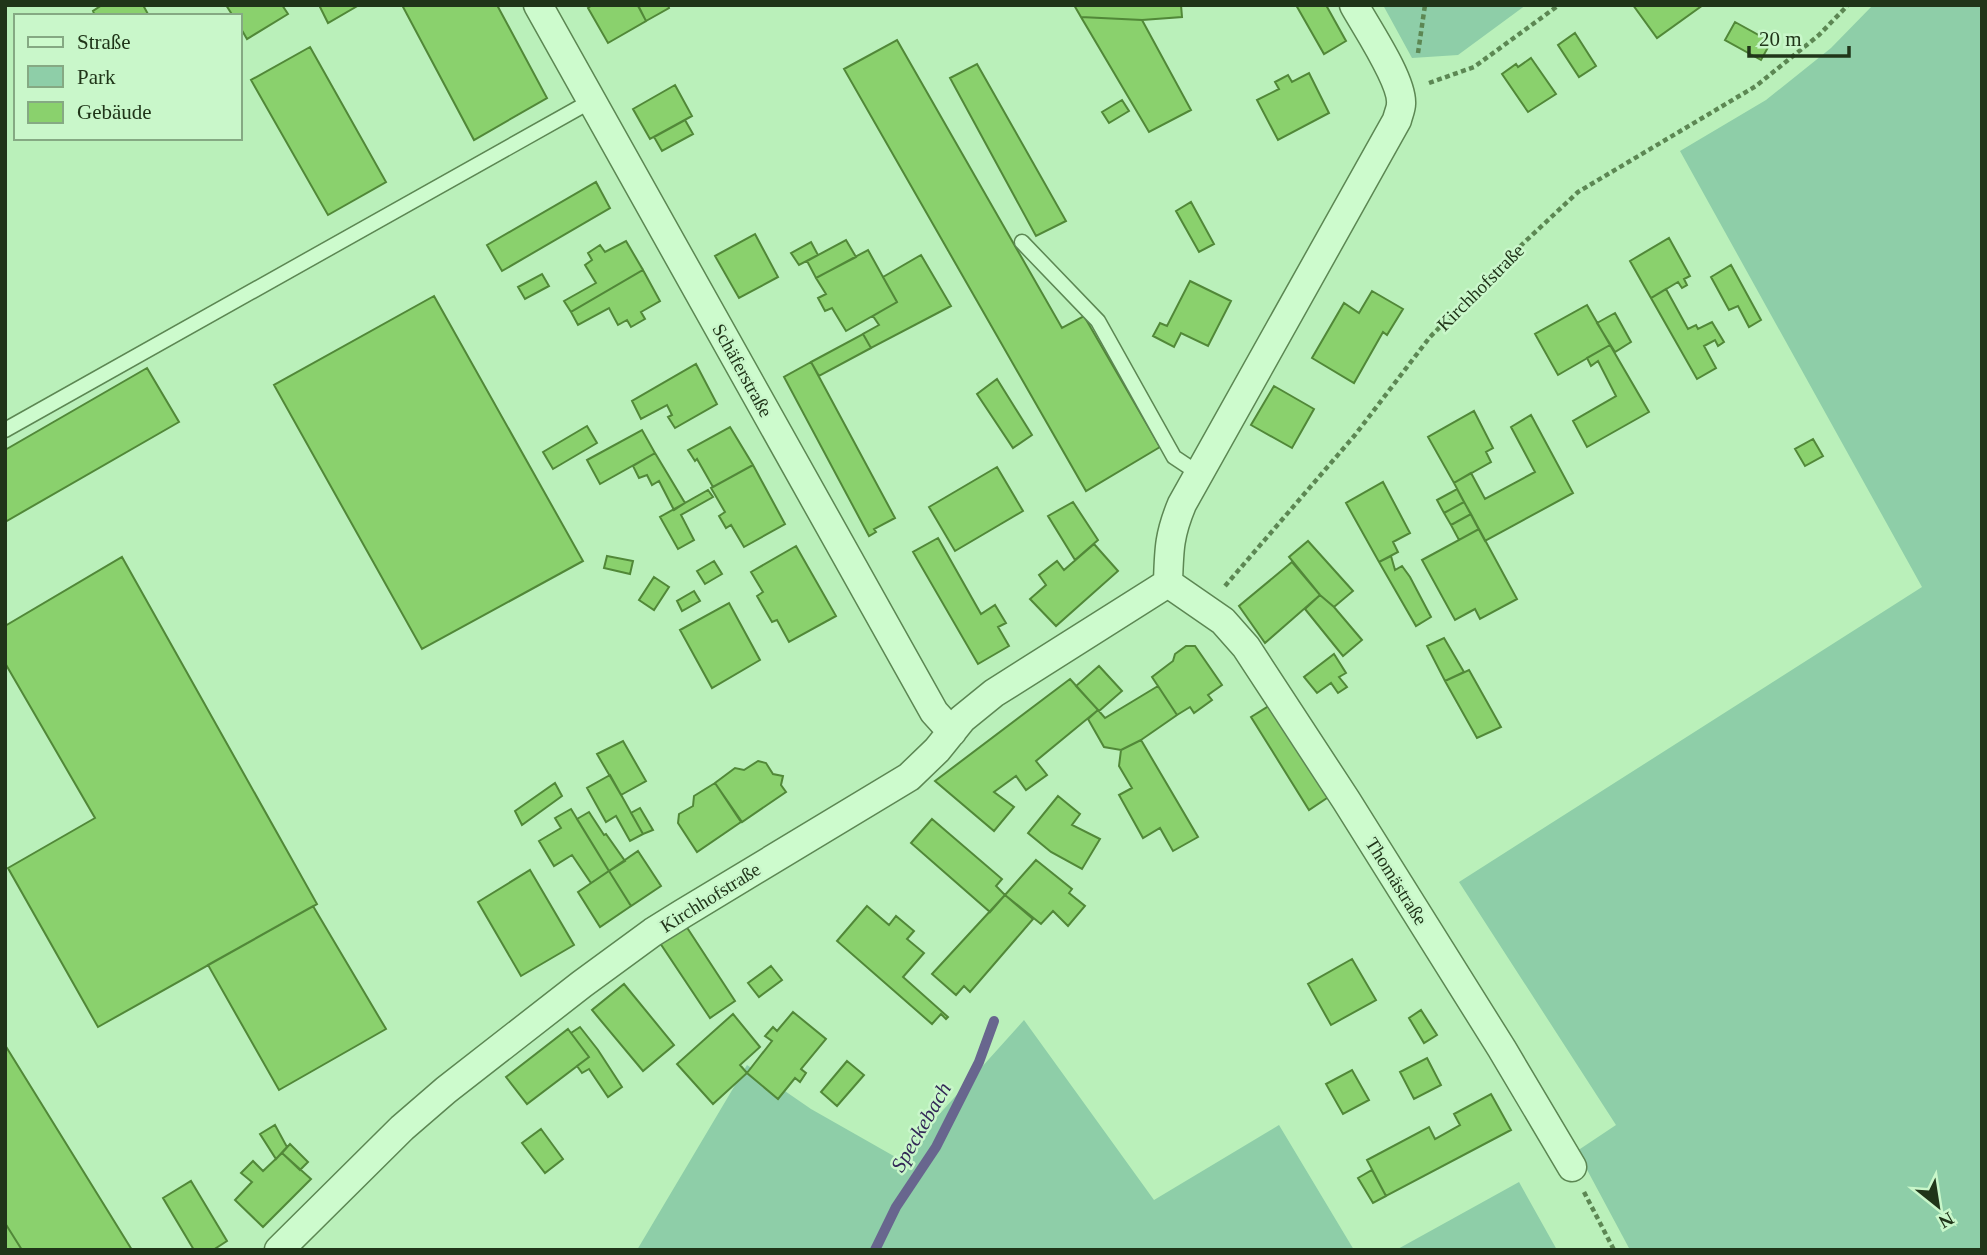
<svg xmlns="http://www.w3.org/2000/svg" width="1987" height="1255" font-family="Georgia,serif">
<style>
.green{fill:#8ecea8}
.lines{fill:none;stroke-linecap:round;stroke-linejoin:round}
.stream{stroke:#68668e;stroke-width:10}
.building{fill:#8ad16d;stroke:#518838;stroke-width:2}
.lane-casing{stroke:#5c8753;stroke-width:17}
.street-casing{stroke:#5c8753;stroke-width:31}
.path{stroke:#5c8753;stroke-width:4.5;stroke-dasharray:5 3.5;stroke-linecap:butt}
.lane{stroke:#cdfbcd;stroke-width:14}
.street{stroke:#cdfbcd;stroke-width:28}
.labels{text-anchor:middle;stroke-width:5;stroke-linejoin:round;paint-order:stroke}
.street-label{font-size:19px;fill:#203519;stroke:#c9f7ca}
.water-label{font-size:21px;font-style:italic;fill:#322756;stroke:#c9f7ca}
</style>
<rect width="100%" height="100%" fill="#baf0ba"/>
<path class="green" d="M1383 5H1526L1458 55 1412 58Z
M1873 5H1982V1250H1630L1577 1151 1616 1125 1459 882 1922 587 1680 151 1766 100 1831 48Z
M1024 1020 1154 1200 1279 1125 1354 1250H637L747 1065 811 1109 899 1159Z
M1519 1182 1557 1250H1396Z"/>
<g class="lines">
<path class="stream" d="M875 1250 896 1207 936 1147 979 1062 994 1021"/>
</g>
<path class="building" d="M102 5H143L149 16H95L93 11Z
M226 5H282L288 14 247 39 240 27V16H233Z
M319 5H359L328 23Z
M402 5H497L547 98 474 140Z
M592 5H638L646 21 608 43 588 8Z
M668 5 669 8 646 21 638 6Z
M1074 5H1181L1182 17 1142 20 1081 17Z
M1296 5H1326L1346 41 1324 54Z
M1633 5H1703L1657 38Z
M1081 17 1142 20 1191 110 1149 132Z
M1735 22 1771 42 1761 60 1725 40Z
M1575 33 1596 66 1579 77 1558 45Z
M897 40 1062 328 1084 316 1160 447 1086 491 844 69Z
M310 47 386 182 328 215 251 80Z
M1531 58 1556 94 1528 112 1502 74 1516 64 1518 67Z
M977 64 1066 221 1036 236 950 78Z
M1309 73 1329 113 1278 140 1257 100 1279 89 1275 82 1288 75 1292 82Z
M675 85 692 116 650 139 633 109Z
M1122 100 1129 111 1109 123 1102 112Z
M685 120 693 134 662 151 654 137Z
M596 182 610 208 502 271 487 245Z
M1191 202 1214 244 1199 252 1176 211Z
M755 234 778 277 739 298 715 256Z
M1669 238 1690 276 1684 279 1687 285 1682 288 1678 282 1651 298 1630 261Z
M846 240 856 257 816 278 807 261Z
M626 241 643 270 571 312 564 301 596 283 585 265 592 260 588 253 600 245 605 252Z
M811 242 818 255 799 265 791 253Z
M868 250 897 302 846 331 832 308 825 311 818 298 826 294 816 278Z
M921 255 951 306 871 348 863 334 879 325 873 316 897 302 883 277Z
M1731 265 1761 320 1749 327 1738 306 1729 310 1711 277Z
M643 270 660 301 641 312 645 319 631 327 627 320 618 325 609 308 578 325 571 312Z
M542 274 549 286 525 299 518 287Z
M1190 281 1231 301 1208 346 1181 333 1174 347 1153 336 1160 323 1167 326Z
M1666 289 1688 329 1696 325 1698 329 1712 322 1724 342 1718 346 1715 340 1704 346 1716 368 1697 379 1651 298Z
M1372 291 1403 309 1387 335 1383 332 1354 383 1312 358 1344 303 1359 313Z
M434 296 583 561 422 649 274 385Z
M1587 305 1610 345 1558 375 1535 334Z
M1615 313 1631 342 1615 352 1597 323Z
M863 334 871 348 819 376 811 362Z
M1610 345 1649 412 1587 447 1573 421 1616 396 1598 361 1591 366 1587 358Z
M811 362 895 518 874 529 876 532 869 536 784 377Z
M696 364 717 404 675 428 668 417 672 415 667 405 641 419 632 401Z
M147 368 179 422 5 522V450Z
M997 379 1032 435 1013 448 977 394Z
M1274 386 1314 409 1292 448 1251 425Z
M1474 411 1493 448 1486 452 1491 462 1454 483 1428 437Z
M1531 415 1573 493 1485 541 1454 483 1471 473 1485 499 1535 472 1511 427Z
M587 426 597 443 553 469 543 452Z
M730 427 753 465 713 487 697 459 695 461 688 450Z
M642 430 655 453 600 484 587 460Z
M1813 439 1823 456 1805 466 1795 449Z
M655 453 685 503 674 510 659 481 652 485 647 475 639 478 633 466Z
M753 465 785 524 744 547 731 525 726 528 719 516 725 512 711 488Z
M997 467 1023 511 955 551 929 507Z
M1383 482 1410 533 1393 542 1398 552 1379 562 1346 503Z
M1457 489 1464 502 1444 513 1437 500Z
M708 490 713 497 681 515 694 540 678 549 660 517Z
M1073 502 1098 540 1075 560 1048 516Z
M1464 502 1471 514 1451 525 1444 513Z
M1471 514 1479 529 1459 540 1451 525Z
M1479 529 1517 599 1480 619 1475 609 1455 620 1422 560Z
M938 538 981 614 995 605 1006 623 998 627 1009 646 978 664 913 552Z
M1308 541 1353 591 1334 607 1320 595 1289 557Z
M1094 544 1118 571 1056 626 1030 599 1046 585 1039 575 1057 561 1064 570Z
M796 546 836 616 789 642 777 620 772 622 757 596 763 592 751 572Z
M607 556 633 561 630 574 604 568Z
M1391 556 1395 570 1402 566 1410 577 1431 617 1416 626 1379 562Z
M122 557 317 904 98 1027 8 868 95 818 5 663V626Z
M714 561 722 574 705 584 697 571Z
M1292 562 1320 595 1265 643 1239 606Z
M654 577 669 587 654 610 639 600Z
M694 591 700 601 682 611 677 601Z
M1320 595 1334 607 1362 640 1343 656 1305 609Z
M729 603 760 660 712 688 680 630Z
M1444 638 1464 672 1445 681 1427 646Z
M1186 646H1195L1222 685 1208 695 1212 700 1194 713 1190 707 1177 715 1152 677 1173 661 1175 654Z
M1334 654 1346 673 1339 677 1347 687 1338 693 1331 683 1317 693 1304 677Z
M1099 666 1122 691 1099 711 1076 686Z
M1469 670 1501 727 1477 738 1445 681Z
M1070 679 1098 710 1036 761 1047 775 1026 790 1016 776 994 792 1014 807 994 831 935 781Z
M1158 686 1177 715 1141 740 1121 750 1104 747 1088 719 1098 710 1105 718Z
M1272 704 1330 796 1309 810 1251 717Z
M1141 740 1198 837 1173 851 1160 828 1143 838 1119 795 1132 788 1119 766 1121 750Z
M623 741 646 781 621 795 597 754Z
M758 761 766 763 773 774 783 776 781 785 786 792 742 822 715 783 735 768 744 770Z
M610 775 643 834 630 841 616 816 606 822 587 788Z
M555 783 562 796 522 825 515 811Z
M715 783 741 822 697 852 678 823 679 814 693 806 694 796Z
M1058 796 1080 814 1072 825 1100 839 1082 869 1051 852 1028 833Z
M640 808 653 830 643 834 631 813Z
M571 809 609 871 591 883 572 855 554 866 539 841 561 828 555 818Z
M589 812 604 835 606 834 625 861 609 871 577 819Z
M932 819 1002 879 996 886 1005 895 990 912 911 843Z
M638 851 661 886 631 906 609 871Z
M1036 860 1072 889 1069 893 1085 906 1068 926 1053 911 1041 924 1005 895Z
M530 870 574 945 521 976 478 902Z
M609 871 631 906 600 927 578 892Z
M1005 895 1033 919 970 992 964 986 956 995 932 974Z
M313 906 386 1029 279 1090 208 965Z
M867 906 889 925 896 916 914 931 907 939 924 953 903 977 948 1017 946 1019 941 1014 932 1024 837 941Z
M686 926 735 1001 710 1018 660 943Z
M1352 959 1376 1000 1331 1025 1308 984Z
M771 966 782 980 759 997 748 983Z
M624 984 674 1045 643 1071 592 1010Z
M1421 1010 1437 1035 1424 1043 1409 1018Z
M793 1012 826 1039 801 1069 806 1073 800 1082 795 1078 778 1099 747 1073 772 1041 765 1036 773 1027 777 1031Z
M733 1014 760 1047 740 1065 747 1073 713 1104 677 1064Z
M580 1027 598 1050 622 1087 608 1097 589 1069 582 1073 577 1066 589 1057 571 1033Z
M568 1029 589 1057 527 1104 506 1077Z
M5 1045 132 1250H22L5 1223Z
M1427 1058 1441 1085 1414 1099 1400 1072Z
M847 1061 864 1075 837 1106 821 1092Z
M1352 1070 1369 1100 1343 1114 1326 1084Z
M1491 1094 1511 1130 1386 1196 1367 1160 1429 1127 1435 1139 1460 1125 1454 1114Z
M275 1125 287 1147 276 1159 260 1134Z
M541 1129 563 1159 545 1173 522 1143Z
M290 1144 308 1162 300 1170 282 1153Z
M282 1153 311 1179 263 1227 235 1200 252 1182 241 1173 253 1161 263 1171Z
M1372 1170 1386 1196 1373 1203 1358 1178Z
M191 1181 227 1241 213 1250H194L163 1198Z
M5 1223 22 1250H5Z"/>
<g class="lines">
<g class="lane-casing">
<path id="lane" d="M1022 242 1098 321 1174 457 1198 473
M5 430 591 101"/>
</g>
<g class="street-casing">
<path id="street" d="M538 5 934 712 952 732
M1168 583 1223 621 1246 647 1346 800 1502 1049 1572 1167
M1168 583C1169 550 1169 535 1182 504L1397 120C1398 115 1401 109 1401 104 1403 81 1366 27 1354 5
M279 1250 402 1128 446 1090 582 984 653 932 682 914 909 777 937 750 962 719 994 693 1168 583"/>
</g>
<path class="path" d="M1418 53 1425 5
M1429 83 1474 67 1559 5
M1225 586 1355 435 1430 337 1514 252 1578 192 1756 86 1819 35 1848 5
M1584 1192 1614 1250"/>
<use href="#lane" class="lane"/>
<use href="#street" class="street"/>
</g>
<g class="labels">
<g class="street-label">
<text transform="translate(1480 287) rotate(-45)" y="7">Kirchhofstraße</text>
<text transform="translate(743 370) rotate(61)" y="7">Schäferstraße</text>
<text transform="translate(1397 881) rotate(58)" y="7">Thomästraße</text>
<text transform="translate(710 897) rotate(-32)" y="7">Kirchhofstraße</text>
</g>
<g class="water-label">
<text transform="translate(921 1127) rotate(-60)" y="7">Speckebach</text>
</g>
</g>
<rect width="1987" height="1255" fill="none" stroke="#203519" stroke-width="14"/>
<rect x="14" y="14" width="228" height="126" fill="#c9f7ca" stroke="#85a983" stroke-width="2"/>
<rect x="28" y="37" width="35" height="10" fill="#cdfbcd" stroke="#85a983" stroke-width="2"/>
<text x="77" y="49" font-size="21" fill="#203519">Straße</text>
<rect x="28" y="66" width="35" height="21" fill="#8ecea8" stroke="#85a983" stroke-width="2"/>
<text x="77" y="84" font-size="21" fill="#203519">Park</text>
<rect x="28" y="102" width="35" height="21" fill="#8ad16d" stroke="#85a983" stroke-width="2"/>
<text x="77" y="119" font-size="21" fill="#203519">Gebäude</text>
<g transform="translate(1938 1206) rotate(150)" stroke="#c9f7ca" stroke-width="5" paint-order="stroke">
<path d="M0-5L12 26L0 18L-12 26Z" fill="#203519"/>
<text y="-10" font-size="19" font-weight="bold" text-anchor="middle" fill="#203519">N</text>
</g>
<path d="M1749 46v10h100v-10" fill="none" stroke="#203519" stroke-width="3.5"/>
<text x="1759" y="46" font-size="21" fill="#203519" stroke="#c9f7ca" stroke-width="5" paint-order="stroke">20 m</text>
</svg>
